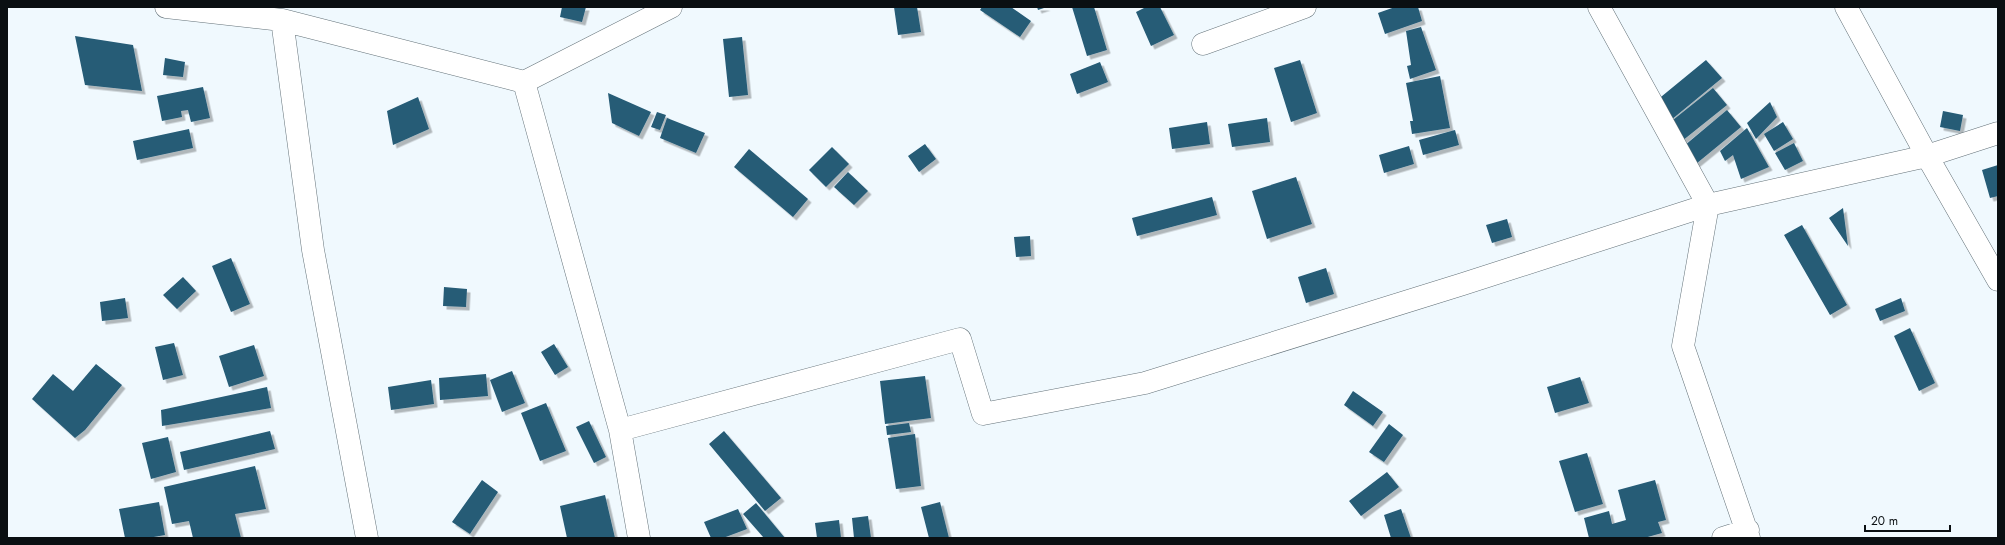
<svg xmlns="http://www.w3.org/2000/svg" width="2005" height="545" font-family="Jost,sans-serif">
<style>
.building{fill:#255b76;filter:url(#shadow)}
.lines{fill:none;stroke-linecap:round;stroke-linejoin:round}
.minor-casing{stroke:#647279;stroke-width:23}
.minor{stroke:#fff;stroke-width:22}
</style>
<defs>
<filter id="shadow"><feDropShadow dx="3.5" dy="3.5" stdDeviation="0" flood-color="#0004"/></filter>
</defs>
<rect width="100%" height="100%" fill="#f0f9fe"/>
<path class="building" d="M562 7H586L582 22 560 17Z
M894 7H917L921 32 898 35Z
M982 7H1011L1031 21 1020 37 980 10Z
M1037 7H1047L1038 10Z
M1072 7H1094L1107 50 1087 56Z
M1146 7H1160L1174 35 1151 46 1136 12Z
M1395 7H1418L1422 21 1385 34 1378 13Z
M1421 27 1436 70 1410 79 1407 66 1411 65 1406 31Z
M75 36 133 45 142 91 85 85Z
M742 37 748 95 729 97 723 39Z
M165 58 185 62 183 77 163 75Z
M1300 60 1317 113 1291 122 1274 68Z
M1706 60 1722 78 1671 120 1656 101Z
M1100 62 1108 82 1077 94 1070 74Z
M1440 76 1450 128 1412 134 1410 121H1413L1406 83Z
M203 87 210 118 191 122 188 110 181 111 182 117 162 121 157 96Z
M1713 88 1727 105 1682 141 1668 124Z
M608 93 651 112 639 136 612 123Z
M418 97 429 129 393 145 387 111Z
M1770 102 1777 117 1756 139 1747 123Z
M1727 110 1741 127 1691 168 1678 151Z
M1943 111 1963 115 1960 131 1940 127Z
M657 112 666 115 660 130 651 127Z
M667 118 705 133 696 153 660 138Z
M1267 118 1270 142 1232 147 1228 124Z
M1207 122 1210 144 1172 149 1169 128Z
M1783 122 1793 139 1774 151 1764 134Z
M1747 128 1769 167 1741 179 1733 155 1725 161 1720 151Z
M189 129 193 148 137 160 133 141Z
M1455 130 1459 145 1423 155 1419 140Z
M1794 143 1803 161 1785 170 1775 153Z
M925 144 936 159 919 172 908 156Z
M1409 146 1414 164 1384 173 1379 155Z
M832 147 849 164 826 187 809 170Z
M749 149 808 199 793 217 734 167Z
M1998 165V196L1990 198 1982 170Z
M848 172 868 191 854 205 834 187Z
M1296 177 1312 224 1267 239 1252 191Z
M1212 197 1217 215 1137 236 1132 218Z
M1843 208 1848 246 1829 218Z
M1507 219 1512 237 1492 243 1486 225Z
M1802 225 1847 305 1830 315 1784 235Z
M1030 236 1031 256 1016 257 1014 237Z
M231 258 250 304 231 312 212 266Z
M1326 268 1334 294 1306 303 1298 277Z
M183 277 196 291 177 309 163 295Z
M444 287 467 289 466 307 443 306Z
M125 298 128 318 102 321 100 302Z
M1901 298 1905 311 1880 321 1875 309Z
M1910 328 1935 383 1919 391 1894 336Z
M174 343 183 375 163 380 155 347Z
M554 344 568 367 555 375 541 352Z
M254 345 264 376 229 387 219 356Z
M96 364 122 385 85 430 75 438 32 399 53 374 73 391Z
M512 371 525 403 502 412 490 380Z
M486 374 488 396 440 400 439 378Z
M925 376 931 418 885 424 880 381Z
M1580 377 1589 403 1555 413 1547 387Z
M431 380 434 404 391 410 388 387Z
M267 387 271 408 162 426 161 410Z
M1353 391 1383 412 1373 426 1344 405Z
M546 403 566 451 540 461 521 413Z
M589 421 606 457 594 463 576 427Z
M909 423 911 432 887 435 886 426Z
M1389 424 1403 435 1384 462 1369 452Z
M270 431 275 449 184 470 180 452Z
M724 431 781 498 765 511 709 444Z
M915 434 921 486 896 489 888 438Z
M168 437 176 472 151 479 142 443Z
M1587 453 1603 504 1575 512 1559 461Z
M255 466 266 509 235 514 241 538H193L189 521 172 524 164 487Z
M1387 472 1399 487 1361 516 1349 501Z
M482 480 498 492 470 534 452 522Z
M1655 480 1666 520 1658 522 1662 533 1644 538H1589L1584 518 1609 511 1612 524 1626 520 1618 490Z
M605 495 615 538H567L560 506Z
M159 502 165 535 148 538H125L119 509Z
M940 502 949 538H929L921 507Z
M756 503 785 538H764L743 514Z
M738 509 747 529 723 538H711L704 522Z
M1401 509 1411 538H1391L1384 515Z
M868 516 871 538H854L852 518Z
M839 520 841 538H817L815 523Z"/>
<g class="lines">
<g class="minor-casing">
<path id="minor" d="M166 7 282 20 524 82 671 7
M1599 7 1708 205 1683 346 1749 538
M1846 7 1927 156 1998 280
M282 20 313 250 367 538
M1203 44 1305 7
M524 82 620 430 639 538
M620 430 960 339 983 414 1145 383 1463 284 1708 205 1927 156 1998 133
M1723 538 1748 530"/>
</g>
<use href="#minor" class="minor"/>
</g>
<rect width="2005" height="545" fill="none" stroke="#0a0f12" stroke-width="16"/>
<path d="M1865 525v6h85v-6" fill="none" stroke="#0a0f12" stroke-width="2"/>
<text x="1871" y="525" font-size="12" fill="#0a0f12" stroke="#f0f9fe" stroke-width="3" paint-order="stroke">20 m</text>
</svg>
